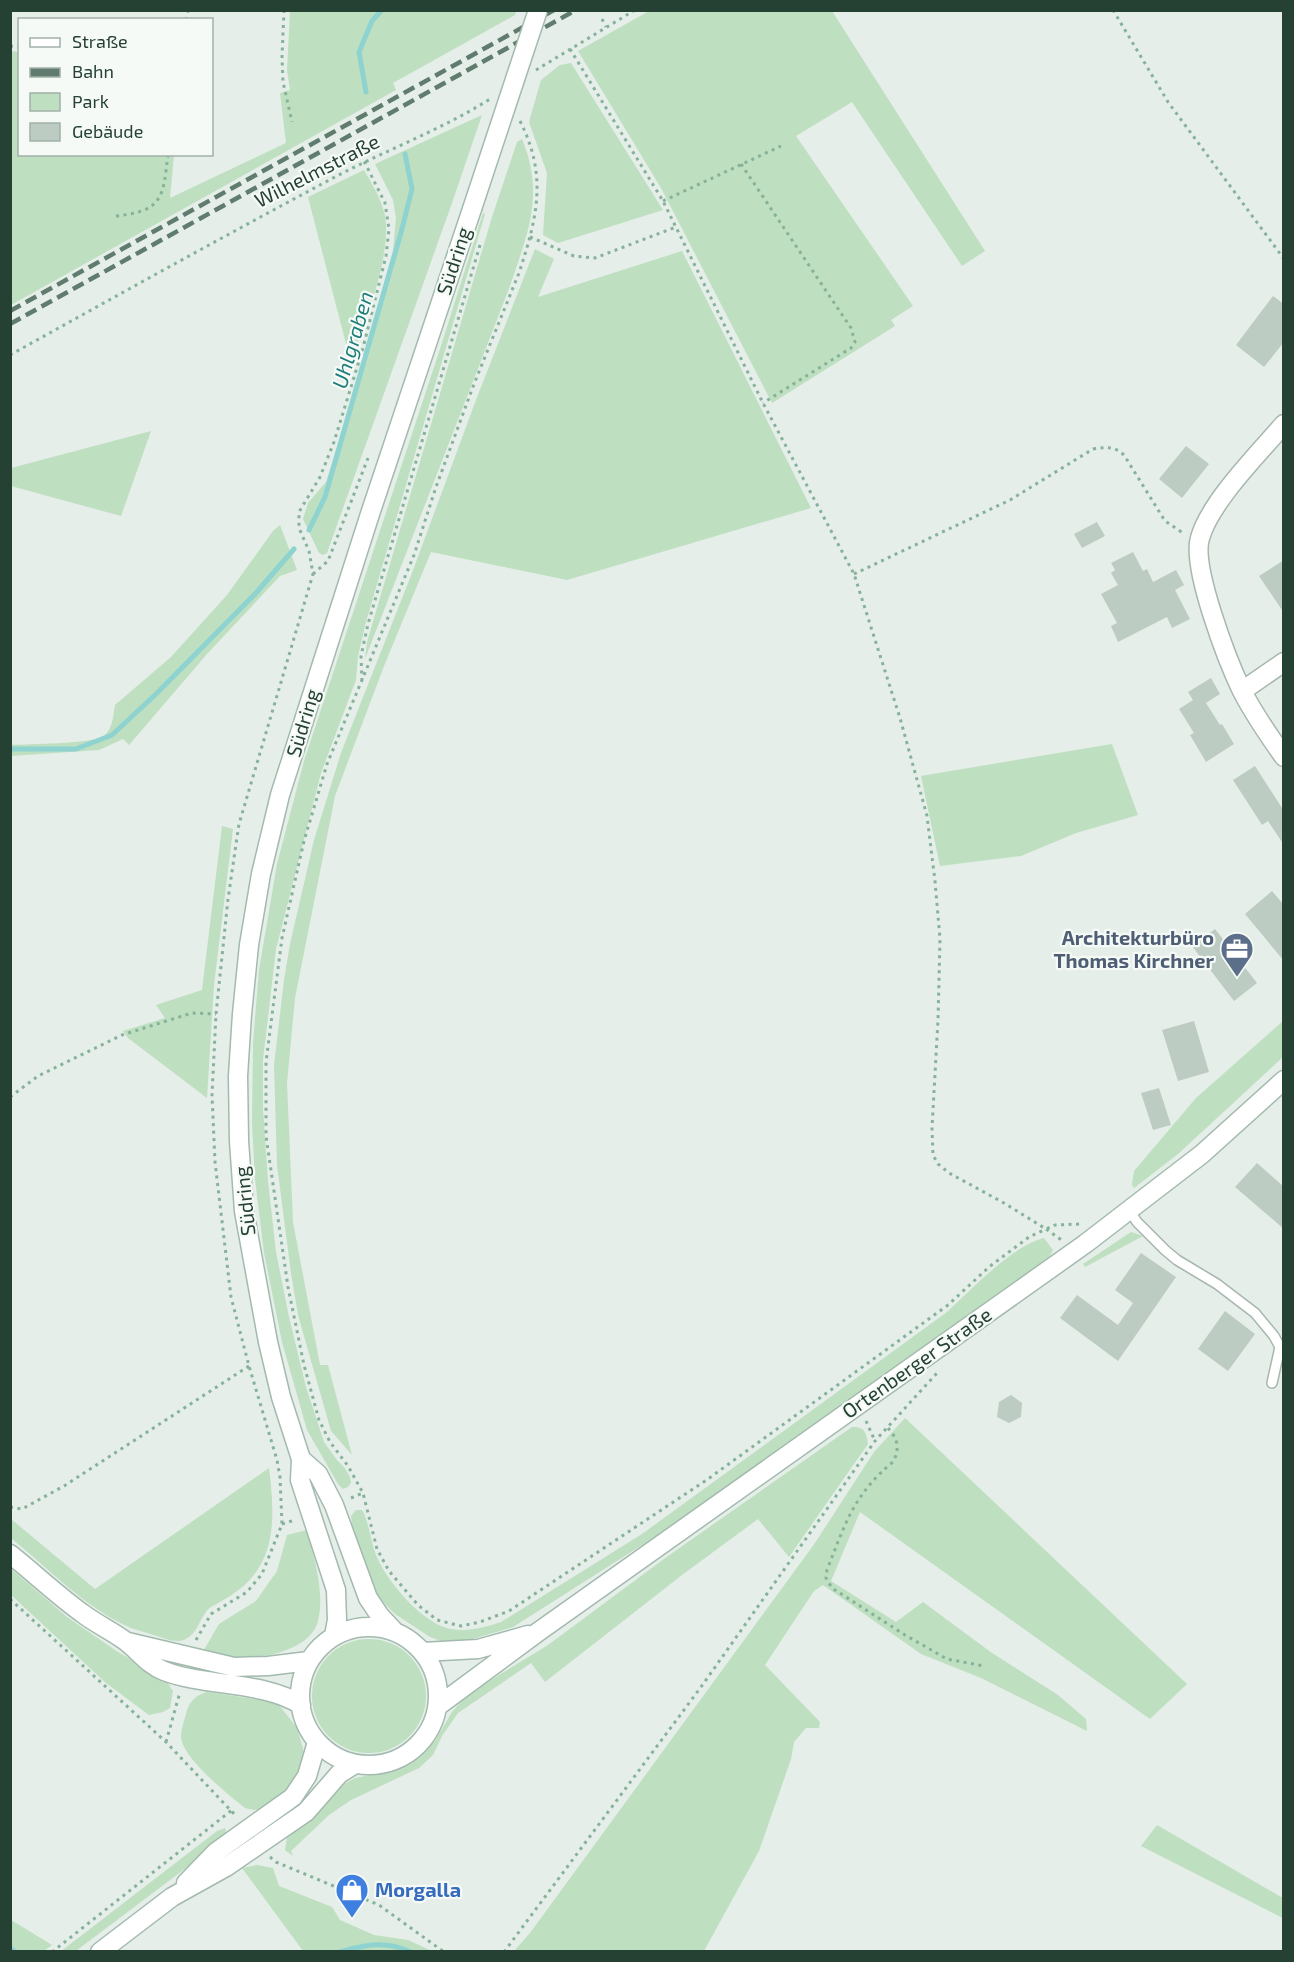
<svg xmlns="http://www.w3.org/2000/svg" width="1294" height="1962" font-family="'Exo 2',sans-serif">
<style>
.green{fill:#bedfc0}
.lines{fill:none;stroke-linecap:round;stroke-linejoin:round}
.stream{stroke:#8ed3cf;stroke-width:5}
.building{fill:#bdccc3}
.lane-casing{stroke:#a7b7ae;stroke-width:12}
.street-casing{stroke:#a7b7ae;stroke-width:21}
.secondary-casing{stroke:#a3baae;stroke-width:21}
.path{stroke:#86b29b;stroke-width:3;stroke-dasharray:3 4.5;stroke-linecap:butt}
.lane{stroke:#fff;stroke-width:9}
.street{stroke:#fff;stroke-width:18}
.secondary{stroke:#fff;stroke-width:18}
.rail{stroke:#5f7c6e;stroke-width:4.5;stroke-dasharray:12 6;stroke-linecap:butt}
.secondary-bridge-casing{stroke:#a3baae;stroke-width:21;stroke-linecap:butt}
.secondary-bridge{stroke:#fff;stroke-width:18}
.labels{text-anchor:middle;stroke-width:4.5;stroke-linejoin:round;paint-order:stroke}
.street-label{font-size:20px;fill:#244133;stroke:#f6faf7}
.service-label{font-size:20px;font-weight:bold;fill:#4e5e75;stroke:#f6faf7;text-anchor:end}
.shop-label{font-size:20px;font-weight:bold;fill:#366cbe;stroke:#f6faf7;text-anchor:start}
.water-label{font-size:21px;font-style:italic;fill:#1d7e79;stroke:#f6faf7}
</style>
<rect width="100%" height="100%" fill="#e5eee8"/>
<path class="green" d="M290 11H516L515 15 393 83 396 90 11 305V51L19 52 20 154 174 155 170 198 286 143 280 93 290 90 287 70Z
M649 11H832L985 251 962 266 852 102 796 136 913 306 891 320 895 326 772 403 661 188 578 51Z
M571 63 663 210 558 243 543 235 547 173 529 122 541 80 560 65Z
M482 115 452 203 327 553 323 555 319 553 303 519 308 503 326 482 358 380 393 251 396 218 393 200 375 164Z
M522 139C545 195 528 232 510 286L365 659 367 642 492 217 517 142Z
M364 170C372 184 382 200 385 216 392 256 364 324 351 363L308 197Z
M483 213 485 214 366 622 358 656 356 680 321 773 276 949 263 1060V1109L268 1181 276 1252 289 1317 306 1387 324 1442 337 1460 344 1467 350 1477 351 1483 348 1487 343 1489 338 1484 307 1430 282 1342 264 1253 255 1179 252 1123 253 1043 259 970 277 864 304 761 440 349Z
M535 249 554 259 538 297 682 251 811 508 567 580 431 552 384 666 335 796 295 998 287 1083 293 1222 320 1365H328L352 1455 331 1431 298 1315 291 1273 277 1165 274 1065 284 980 290 944 314 840 341 753 412 573 476 400Z
M151 431 121 516 11 486V468Z
M280 525 297 570 280 576 207 654 129 745 123 739 99 750 11 756V745C29 744 91 744 104 736 113 729 113 715 115 705L171 657 227 595 273 531Z
M1112 744 1138 815 1076 833 1021 856 940 866 921 776Z
M222 826 233 829 214 985 207 1098 128 1038 123 1031 165 1018 156 1005 202 990Z
M1283 1021V1057L1178 1154 1134 1188 1132 1185 1134 1171 1196 1098Z
M1131 1232 1143 1236 1085 1267 1083 1264Z
M1044 1238 1053 1250 1049 1257 661 1533 513 1627 469 1640 446 1643 430 1637 395 1614 375 1594 353 1530 351 1516 356 1510H362C368 1518 371 1543 376 1555 386 1580 422 1624 451 1629 468 1632 486 1627 501 1622L642 1534 947 1312C972 1289 1012 1246 1044 1238Z
M905 1418 1187 1684 1150 1719 860 1512 831 1581 896 1622 923 1602 992 1653 1058 1695 1086 1719 1087 1731 981 1678 921 1654 823 1585 814 1591 765 1665 820 1722 819 1728H806L794 1742 791 1759 759 1851 704 1951H514L530 1933 815 1543 874 1452Z
M852 1427C865 1427 866 1432 868 1444L789 1557 758 1519 682 1575 545 1682 531 1663 458 1713 442 1736 433 1755 419 1768 351 1800 329 1815 291 1851 293 1856 285 1850 287 1838 318 1812 344 1784 355 1778 400 1769 413 1761 435 1741 452 1712 468 1694 548 1645 668 1556Z
M269 1468C276 1525 277 1572 220 1602 215 1605 209 1607 206 1612 198 1623 197 1634 184 1640 175 1643 166 1639 157 1636 149 1633 139 1631 131 1628 85 1608 49 1569 11 1538V1519L95 1589Z
M307 1530C314 1558 325 1592 318 1621 310 1650 266 1658 240 1658 228 1657 216 1653 204 1650L219 1624 256 1601 277 1571 287 1535Z
M10 1568 67 1617 118 1652 165 1679 173 1691 170 1708 163 1712 149 1715 106 1683 11 1595Z
M312 1696a57 57 0 1 1 114 0a57 57 0 1 1-114 0Z
M207 1692 261 1700 279 1705 297 1728 303 1748 304 1762 295 1787 266 1808 254 1810 245 1808C229 1795 182 1758 181 1737 181 1729 184 1721 186 1714 189 1701 195 1696 207 1692Z
M1157 1825 1283 1898V1918L1141 1846Z
M225 1828 226 1833 223 1840 76 1951 60 1952 217 1831Z
M257 1865 273 1868 279 1886 332 1907 340 1920 374 1935 408 1940 432 1951H303L242 1868Z
M10 1920H11L52 1945 44 1951H11Z"/>
<g class="lines">
<path class="stream" d="M366 92 359 52 372 21 382 10
M309 530 325 497 402 229 412 189 405 154
M10 749H76L112 735 155 695 256 593 294 549
M10 1948 15 1952
M339 1952C366 1945 384 1940 411 1952"/>
</g>
<path class="building" d="M1273 296 1284 304V342L1264 367 1236 345Z
M1186 446 1209 464 1182 498 1159 479Z
M1097 522 1105 536 1082 548 1074 534Z
M1133 552 1143 571 1147 569 1153 582 1176 570 1184 585 1175 590 1190 619 1172 628 1167 617 1118 642 1111 626 1117 623 1101 594 1118 585 1111 573 1115 570 1111 563Z
M1284 560V613L1259 576Z
M1211 678 1220 694 1206 703 1220 725 1222 724 1234 744 1206 762 1190 735 1194 733 1179 709 1193 700 1188 692Z
M1255 766 1284 811V845L1268 821 1262 825 1233 780Z
M1272 891 1284 905V961L1245 914Z
M1215 929 1257 983 1234 1001 1192 946Z
M1194 1021 1209 1072 1178 1081 1162 1030Z
M1159 1088 1171 1125 1153 1130 1141 1093Z
M1257 1163 1284 1187V1229L1235 1187Z
M1141 1253 1176 1277 1118 1361 1060 1318 1077 1295 1118 1325 1133 1303 1115 1290Z
M1225 1311 1255 1334 1228 1371 1198 1349Z
M1011 1395 1022 1403 1021 1417 1009 1423 997 1417 999 1402Z"/>
<g class="lines">
<g class="lane-casing">
<path id="lane" d="M1129 1210 1137 1222 1165 1250 1177 1260 1217 1284 1255 1313 1274 1336 1280 1347 1272 1383"/>
</g>
<g class="street-casing">
<path id="street" d="M1284 424C1259 453 1210 502 1200 538 1191 567 1228 662 1242 691 1254 714 1269 736 1284 757
M1242 691 1284 662"/>
</g>
<g class="secondary-casing">
<path id="secondary" d="M301 1459 318 1474 334 1505 368 1598 380 1616 394 1631
M10 1554C34 1573 57 1595 82 1613 95 1623 110 1630 124 1640 138 1650 148 1665 164 1671 206 1687 264 1681 301 1705
M300 1696a69 69 0 1 1 138 0a69 69 0 1 1-138 0Z
M334 1636 337 1620 336 1590 300 1480 301 1459 281 1397 268 1342 244 1211 239 1141 238 1076 242 1014 249 945 261 874 280 795 370 514 472 209
M128 1642 234 1667 268 1666 309 1661
M423 1652 478 1649 528 1635
M438 1706 538 1632 1085 1244 1202 1154 1284 1080
M186 1883 216 1852 293 1797 307 1776 317 1742
M100 1952 172 1897 226 1867 306 1812 339 1774 355 1764"/>
</g>
<path class="path" d="M284 10 282 57 283 82 292 122
M1113 10 1168 102 1284 259
M602 19 606 27
M186 20 188 10
M10 46 20 47
M570 49 663 201 763 403 854 574 900 718 927 816 935 881 940 939 938 1020 932 1128 933 1155 938 1164 949 1173 1004 1203 1046 1229 1055 1225 1081 1224
M536 70 635 10
M520 121C548 176 537 218 519 273L474 384 436 487 414 555 327 764 304 841 282 938 266 1062V1136L288 1287 304 1365 319 1420 330 1442 348 1466 363 1493 377 1549 389 1571 418 1605 437 1620 461 1626 480 1622 509 1611 708 1479 948 1305 989 1267 1029 1237 1046 1229 1063 1241
M741 164 851 328 855 342 851 348 763 403
M663 201 781 146
M116 216C163 211 163 198 168 154
M530 237 574 256 595 258 676 227
M10 355C118 295 226 235 335 177 386 150 441 130 490 99
M313 574 328 561 368 458
M854 574 1010 500 1093 449C1107 447 1114 446 1124 455L1165 521 1183 533
M362 681 361 656 368 624 480 245
M10 1097 38 1076 122 1035 192 1013 216 1014
M866 1421 875 1441
M888 1428C898 1439 900 1449 893 1462 854 1494 845 1524 827 1570L826 1578 832 1588 905 1635 947 1659 984 1666
M351 1498 363 1493
M10 1507 22 1509 64 1486 249 1366
M282 1524 295 1520
M10 1599 166 1742 236 1816
M196 1640 211 1614 247 1592 262 1574 282 1524 280 1477 277 1460 249 1366 231 1297 215 1162 212 1095 216 1014 228 899 239 824 313 574 309 551 299 528V512L320 477 334 442 363 348 386 256 389 229 385 203 364 161
M166 1742 180 1692
M270 1857 276 1862 379 1905 444 1952
M52 1952 232 1810
M504 1952 701 1687 875 1441 937 1373"/>
<use href="#lane" class="lane"/>
<use href="#street" class="street"/>
<use href="#secondary" class="secondary"/>
<path class="rail" d="M10 311 554 10
M10 324 576 10"/>
<g class="secondary-bridge-casing">
<path id="secondary-bridge" d="M472 209 538 10"/>
</g>
<use href="#secondary-bridge" class="secondary-bridge"/>
</g>
<defs>
<g id="office-pin" transform="scale(1.725)"><path d="M0 17L-7.5 6A9.5 9.5 0 1 1 7.5 6Z" fill="#5c6f8a" stroke="#f6faf7"/><path d="M-6-3h4V-5.5h4V-3h4V5H-6ZM-1-4.5V-3h2v-1.5ZM-6 0V1H6V0Z" fill="#fff"/></g>
<g id="shop-pin" transform="scale(1.725)"><path d="M0 17L-7.5 6A9.5 9.5 0 1 1 7.5 6Z" fill="#3f7fe0" stroke="#f6faf7"/><path d="M-5-2.5h2.3a2.7 3.5 0 0 1 5.4 0H5L5.5 6h-11ZM-1.5-2.5h3a1.5 2.3 0 0 0-3 0Z" fill="#fff"/></g>
</defs>
<g fill-rule="evenodd">
<use href="#office-pin" x="1237" y="949"/>
<use href="#shop-pin" x="352" y="1890"/>
</g>
<g class="labels">
<g class="street-label">
<text transform="translate(317 171) rotate(-27)" y="7">Wilhelmstraße</text>
<text transform="translate(454 261) rotate(-72)" y="7">Südring</text>
<text transform="translate(303 723) rotate(-73)" y="7">Südring</text>
<text transform="translate(245 1201) rotate(-96)" y="7">Südring</text>
<text transform="translate(917 1363) rotate(-35)" y="7">Ortenberger Straße</text>
</g>
<g class="service-label">
<text x="1214" y="945">Architekturbüro<tspan x="1214" dy="23">Thomas Kirchner</tspan></text>
</g>
<g class="shop-label">
<text x="375" y="1897">Morgalla</text>
</g>
<g class="water-label">
<text transform="translate(353 340) rotate(-74)" y="7">Uhlgraben</text>
</g>
</g>
<rect width="1294" height="1962" fill="none" stroke="#244133" stroke-width="24"/>
<rect x="18" y="18" width="195" height="138" fill="#f6faf7" stroke="#a2b0a9" stroke-width="1.5"/>
<rect x="30" y="38" width="30" height="9" fill="#ffffff" stroke="#a2b0a9" stroke-width="1.5"/>
<text x="72" y="48" font-size="18" fill="#244133">Straße</text>
<rect x="30" y="68" width="30" height="9" fill="#5f7c6e" stroke="#a2b0a9" stroke-width="1.5"/>
<text x="72" y="78" font-size="18" fill="#244133">Bahn</text>
<rect x="30" y="93" width="30" height="18" fill="#bedfc0" stroke="#a2b0a9" stroke-width="1.5"/>
<text x="72" y="108" font-size="18" fill="#244133">Park</text>
<rect x="30" y="123" width="30" height="18" fill="#bdccc3" stroke="#a2b0a9" stroke-width="1.5"/>
<text x="72" y="138" font-size="18" fill="#244133">Gebäude</text>
</svg>
